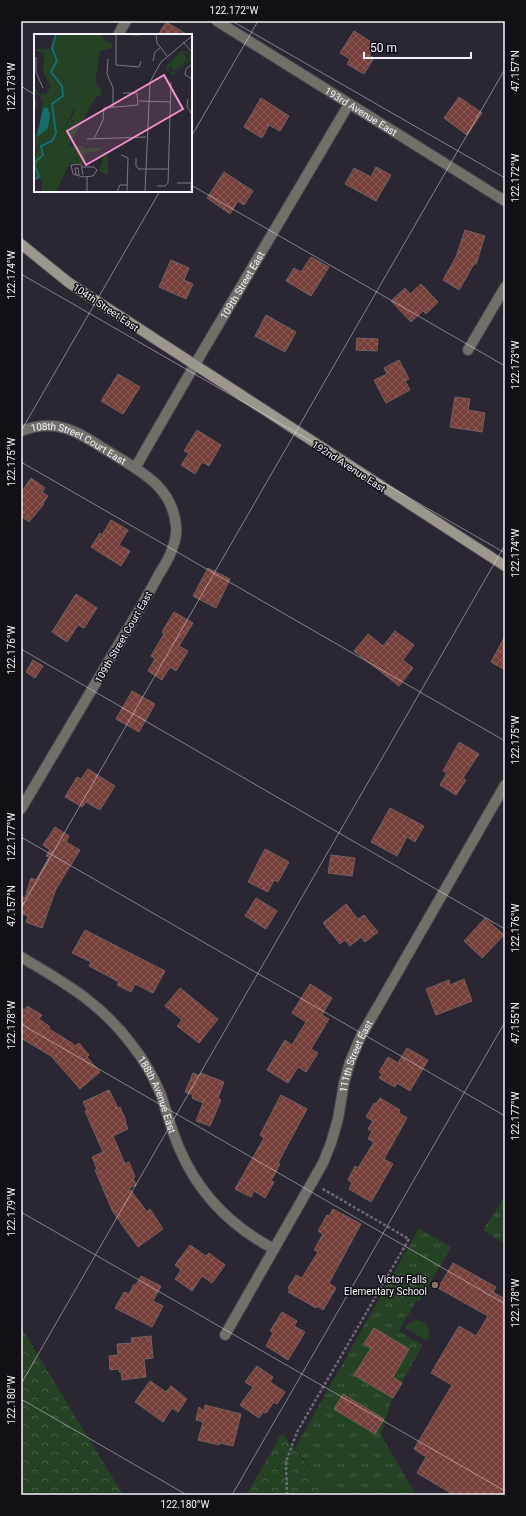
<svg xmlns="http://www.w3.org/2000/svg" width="526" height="1516" font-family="Roboto,sans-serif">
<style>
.grass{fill:url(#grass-tufts)}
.forest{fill:url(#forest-crowns)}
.pitch{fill:#264225}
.building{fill:url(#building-cross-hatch);stroke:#746260}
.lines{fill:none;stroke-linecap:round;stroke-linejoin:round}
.street-casing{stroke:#47434e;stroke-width:12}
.secondary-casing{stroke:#47434e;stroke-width:12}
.path{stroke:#6e6a75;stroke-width:2.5;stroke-dasharray:3 2;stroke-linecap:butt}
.street{stroke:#736f68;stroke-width:10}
.secondary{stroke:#9d968d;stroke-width:10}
.ticks{fill:none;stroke:#f6f3fc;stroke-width:1;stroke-opacity:0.45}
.education-dot{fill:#8d6e63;stroke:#121016;stroke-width:1.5}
.labels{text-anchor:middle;stroke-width:3;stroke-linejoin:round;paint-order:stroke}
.street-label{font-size:10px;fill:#f6f3fc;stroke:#121016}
.poi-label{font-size:10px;fill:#f6f3fc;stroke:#121016;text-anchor:end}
.inset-river{fill:none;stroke:#136e72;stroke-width:2}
.inset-road{fill:none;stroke:#7c7883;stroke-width:1}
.view{fill:#f690d0;fill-opacity:0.15;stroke:#f690d0;stroke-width:2}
.inset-edge{fill:none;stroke:#f6f3fc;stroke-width:2}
.neatline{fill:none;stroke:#f6f3fc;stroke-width:1.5}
.ticks-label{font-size:10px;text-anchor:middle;fill:#f6f3fc}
</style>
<defs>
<pattern id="grass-tufts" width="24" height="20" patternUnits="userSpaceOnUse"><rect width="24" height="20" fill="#264225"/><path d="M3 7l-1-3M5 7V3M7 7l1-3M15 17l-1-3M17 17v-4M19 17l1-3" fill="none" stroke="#465e46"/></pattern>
<pattern id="forest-crowns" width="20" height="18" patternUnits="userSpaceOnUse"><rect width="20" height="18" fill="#264225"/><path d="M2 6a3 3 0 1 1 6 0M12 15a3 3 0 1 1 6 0" fill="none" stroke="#465e46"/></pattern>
<pattern id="building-cross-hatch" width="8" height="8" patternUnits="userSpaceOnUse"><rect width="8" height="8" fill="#763f3a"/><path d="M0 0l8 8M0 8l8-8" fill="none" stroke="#8a5b57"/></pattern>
</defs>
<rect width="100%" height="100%" fill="#2a2632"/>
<path class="grass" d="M505 1196V1244L483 1230Z
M419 1228 451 1247 419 1302 416 1301 399 1331 423 1345 391 1401 381 1435 416 1495H330L295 1448Z"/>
<path class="forest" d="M21 1327 123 1495H21Z
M282 1433 330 1495H246Z"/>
<path class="pitch" d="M415 1320C427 1319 433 1331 427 1341L405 1328 407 1324Z"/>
<path class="building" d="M166 22 188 35H158Z
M354 31 376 45 369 55 374 58 364 74 347 64 350 59 340 53Z
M459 97 482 113 467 135 444 118Z
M261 98 289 116 280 131 269 125 262 138 244 127Z
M376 167 391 175 376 201 345 184 354 168 371 177Z
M224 172 253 191 244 205 238 201 230 214 207 198Z
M465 230 485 236 476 264H474L459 290 443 280 456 257Z
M311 257 329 267 311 296 286 281 294 268 301 272Z
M171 260 189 268 184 280 193 284 186 299 159 287Z
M421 284 438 302 426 314 423 311 411 322 391 301 405 288 410 294Z
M266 315 296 332 285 352 255 336Z
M357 338 378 339 377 351 356 350Z
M399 360 409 379 405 381 410 390 386 403 374 380 387 374 384 368Z
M118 374 140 387 123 414 101 401Z
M455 397 470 399 468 410 485 413 482 432 450 427Z
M197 430 221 445 209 466 202 462 195 474 181 465 189 453 184 451Z
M31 478 45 488 42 492 48 496 43 503 44 504 29 522 21 516V493Z
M111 520 128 530 119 545 130 551 121 566 91 547 100 533 102 535Z
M208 568 230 579 216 608 193 596Z
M76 594 97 608 84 628 78 625 67 642 52 632Z
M174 612 193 623 179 646 188 651 176 671 170 667 162 680 148 671 155 659 151 656 164 634 162 632Z
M395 631 414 645 403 660 413 668 399 686 354 651 368 634 383 646Z
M505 636V670L491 662Z
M33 660 43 666 35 678 26 672Z
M132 691 155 704 139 732 116 719Z
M459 742 479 754 463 778 466 780 456 795 440 785 447 773 443 771Z
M88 769 115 786 100 810 86 802 82 807 65 797 77 777 81 779Z
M390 808 424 826 415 842 407 837 397 856 371 842Z
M55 827 69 836 66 842 80 850 56 889 42 928 26 922 28 916 21 913V896L25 898 31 878 36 880 49 857 46 856 50 850 43 845Z
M265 849 289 862 278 882 274 880 268 892 248 882Z
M331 855 355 858 352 876 328 873Z
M256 898 277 911 266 929 245 916Z
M346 904 358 919 364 915 378 932 365 942 361 937 350 946 345 940 340 944 323 923Z
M485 918 504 935 482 958 464 941Z
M85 930 165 971 153 993 135 984 131 992 117 985 119 982 89 966 91 962 72 953Z
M464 979 472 1001 436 1015 426 989 449 980 450 985Z
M310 984 332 998 322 1015 329 1019 311 1049 318 1053 306 1072 298 1067 288 1083 267 1070 285 1040 292 1045 306 1022 292 1013Z
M180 988 218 1019 199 1043 177 1026 182 1020 165 1006Z
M27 1006 42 1015 39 1019 50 1027 49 1029 72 1043 75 1046 79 1043 89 1055 87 1057 100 1072 80 1089 51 1056 21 1038V1008L25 1010Z
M407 1048 428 1060 410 1091 397 1083 395 1087 379 1078 382 1074 379 1072 388 1057 398 1063Z
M193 1073 200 1076 201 1073 224 1082 218 1098 221 1100 210 1126 196 1121 203 1103 192 1098 193 1095 185 1092Z
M109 1090 118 1108 120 1107 126 1121 125 1122 128 1129 113 1136 125 1164 129 1162 135 1177 133 1178 136 1185 129 1188 147 1212 150 1209 163 1229 138 1247 113 1212 95 1170 97 1169 92 1157 103 1152 85 1111 87 1110 83 1102Z
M281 1095 307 1109 278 1163 280 1164 271 1181 274 1182 265 1198 254 1191 251 1197 235 1189 264 1138 260 1135Z
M380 1098 400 1110 399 1113 407 1118 384 1159 393 1164 371 1202 349 1189 352 1183 348 1180 355 1166 358 1168 374 1142 368 1139 372 1131 368 1129 373 1121 366 1117 374 1103 376 1104Z
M333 1209 361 1224 329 1283 336 1288 323 1310 317 1306 316 1308 288 1292 290 1289 288 1288 296 1275 302 1278 318 1252 314 1250 323 1234 318 1231 327 1215 329 1216Z
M190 1245 206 1256 209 1253 225 1265 212 1283 202 1276 192 1291 175 1279 181 1270 175 1265Z
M453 1263 496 1287 493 1292 505 1299V1495H454L417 1473 426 1457 414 1449 452 1385 431 1373 459 1326 476 1336 488 1316 438 1288Z
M141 1276 161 1286 153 1301 163 1306 152 1327 115 1308 124 1292 129 1294 134 1284 136 1285Z
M282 1312 297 1321 294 1326 305 1332 288 1360 266 1346 273 1333 270 1331Z
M374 1328 409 1349 393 1377 402 1383 393 1398 354 1375 371 1348 364 1344Z
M151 1336 153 1358 144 1359 146 1377 122 1380 121 1372H119V1369L110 1370 109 1356 118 1355 117 1344 132 1343 131 1338Z
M257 1366 273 1377 270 1382 285 1392 277 1404 274 1402 266 1413 263 1412 259 1418 240 1405 253 1387 245 1382Z
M150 1381 166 1392 171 1386 187 1399 178 1412 172 1408 163 1422 135 1402Z
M343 1394 384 1419 375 1434 334 1409Z
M205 1405 241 1414 233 1446 220 1443 219 1445 198 1440 203 1422 196 1420 199 1407 204 1411Z"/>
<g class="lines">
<g class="street-casing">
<g id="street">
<path id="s1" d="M217 21 505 201"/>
<path d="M118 35 126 21"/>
<path d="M468 350 505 287"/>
<path id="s2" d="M21 431C62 416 82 436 116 456 144 473 173 489 176 526 177 534 174 545 171 552 168 561 162 569 158 576 146 599 133 620 120 642 87 698 54 753 21 809"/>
<path id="s3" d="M135 468 194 366 349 104"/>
<path id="s4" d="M21 957C65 983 101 1003 132 1045 144 1060 154 1078 161 1095 167 1113 172 1132 180 1150 199 1194 232 1227 274 1249"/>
<path id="s5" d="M225 1335 323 1163 331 1143 338 1119 344 1083 350 1062 361 1036 505 785"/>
</g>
</g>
<g class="secondary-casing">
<path id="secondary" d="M21 244 68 282 92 298 505 566"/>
</g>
<path class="path" d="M287 1495 286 1462 297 1432 409 1239 321 1188"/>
<use href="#street" class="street"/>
<use href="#secondary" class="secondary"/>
</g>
<path class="ticks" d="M232 21 505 178M21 86 35 95M191 137 258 21M191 185 505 366M21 274 505 553M21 431 160 191M21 462 505 741M21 649 505 929M21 837 505 1116M21 908 505 69M21 1024 505 1304M21 1212 505 1491M21 1384 505 545M21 1399 187 1495M232 1495 505 1022"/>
<circle class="education-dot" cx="435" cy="1285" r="4"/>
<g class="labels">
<g class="street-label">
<text dy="4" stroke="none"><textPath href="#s1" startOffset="170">193rd Avenue East</textPath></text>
<text dy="4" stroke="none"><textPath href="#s3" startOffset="212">109th Street East</textPath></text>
<text transform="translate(106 307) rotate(34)" y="4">104th Street East</text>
<text dy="4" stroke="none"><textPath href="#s2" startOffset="62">108th Street Court East</textPath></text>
<text transform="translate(349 466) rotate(33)" y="4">192nd Avenue East</text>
<text transform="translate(123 637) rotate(-60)" y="4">109th Street Court East</text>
<text dy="4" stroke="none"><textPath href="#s5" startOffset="310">111th Street East</textPath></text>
<text dy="4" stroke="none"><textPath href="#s4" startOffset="199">188th Avenue East</textPath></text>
</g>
<g class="poi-label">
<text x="427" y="1283">Victor Falls<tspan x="427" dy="12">Elementary School</tspan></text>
</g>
</g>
<g transform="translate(34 34)">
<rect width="158" height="158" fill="#2a2632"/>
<path d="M0 15H18L20 26 18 34 24 58 17 63 15 71 19 79 20 98 17 104 3 112 0 126V103L6 88 9 67 5 61 0 59V48L3 58 7 61 10 59 11 62 17 52 9 38 10 20ZM48 114H67V116L52 119 50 129H42ZM69 118H74V142L65 137 70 121Z" fill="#264225"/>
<path d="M23 0H69L68 3 78 10V14L66 17 61 47 63 52 67 55V61L61 64 35 112H49L42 129H36L22 158H8V147L0 141V126L6 108 12 104H17L20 98 15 66 24 58 16 38 20 26 18 15ZM49 32 40 79 28 99 21 117 11 122 10 110 21 107 25 96 24 82 31 56 27 42 31 33Z" fill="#264225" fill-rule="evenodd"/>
<path d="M38 27 48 28 49 32 44 67 28 99 25 111 13 127 8 111 21 107 24 101 25 70 29 65 31 56 27 42 31 33Z" fill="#264225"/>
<path d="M147 17 155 18 158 25 139 41 133 36V31ZM151 18 155 21V26L141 38 135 37V30ZM149 19 154 25 140 37 135 31Z" fill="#264225" fill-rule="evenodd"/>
<path d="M13 73 16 80 14 94 3 103 9 75Z" fill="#136e72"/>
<path class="inset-river" d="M0 145 5 143 1 132 2 127 9 121 7 112 18 107 22 99 18 70 29 62 28 52 17 38 23 27 18 14 22 0"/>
<path class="inset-road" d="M82 0V31L105 33 107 27M82 0 106 1M122 0 123 9 133 22M149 8 158 18M2 23V38L9 54M74 25 73 40 79 54V73M119 27 121 18 126 14M158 30 152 35 151 41 158 45M154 65 153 72 158 81M105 67 136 68M0 88 1 67M53 105 112 103M60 105 69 86 70 74 104 71 103 59H89M87 121 94 124 93 158M102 124V132L105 135H134M48 133H60L63 136 59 142 49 143 39 140 37 131 47 130 49 141M42 141 41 134H44L45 141M143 149H157M123 152H131L134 149 137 48M53 158V143M83 158 86 151H93M111 158 116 48 127 28 158 2M157 158 158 125"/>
<path class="view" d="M130 41 149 75 52 131 33 97Z"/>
<rect width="158" height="158" class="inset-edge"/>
</g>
<rect width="526" height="1516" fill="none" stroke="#121016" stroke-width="44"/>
<path d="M364 52v6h107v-6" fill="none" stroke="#f6f3fc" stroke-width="2"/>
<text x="370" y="52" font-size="12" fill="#f6f3fc" stroke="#121016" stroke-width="3" paint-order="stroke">50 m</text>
<rect x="22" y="22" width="482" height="1472" class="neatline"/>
<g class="ticks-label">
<text x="234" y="14">122.172°W</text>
<text transform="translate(515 71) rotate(-90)" y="4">47.157°N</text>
<text transform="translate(11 87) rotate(-90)" y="4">122.173°W</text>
<text transform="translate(515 178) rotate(-90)" y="4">122.172°W</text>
<text transform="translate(11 275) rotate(-90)" y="4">122.174°W</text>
<text transform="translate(515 365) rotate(-90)" y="4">122.173°W</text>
<text transform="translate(11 462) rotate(-90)" y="4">122.175°W</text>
<text transform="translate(515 553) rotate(-90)" y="4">122.174°W</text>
<text transform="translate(11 650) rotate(-90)" y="4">122.176°W</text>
<text transform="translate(515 740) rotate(-90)" y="4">122.175°W</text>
<text transform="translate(11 837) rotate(-90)" y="4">122.177°W</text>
<text transform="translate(11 906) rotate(-90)" y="4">47.157°N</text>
<text transform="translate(515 928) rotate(-90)" y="4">122.176°W</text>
<text transform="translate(515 1023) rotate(-90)" y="4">47.155°N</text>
<text transform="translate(11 1025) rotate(-90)" y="4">122.178°W</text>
<text transform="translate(515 1116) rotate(-90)" y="4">122.177°W</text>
<text transform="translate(11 1212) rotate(-90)" y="4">122.179°W</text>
<text transform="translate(515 1303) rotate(-90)" y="4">122.178°W</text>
<text transform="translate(11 1400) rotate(-90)" y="4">122.180°W</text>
<text x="185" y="1508">122.180°W</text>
</g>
</svg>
